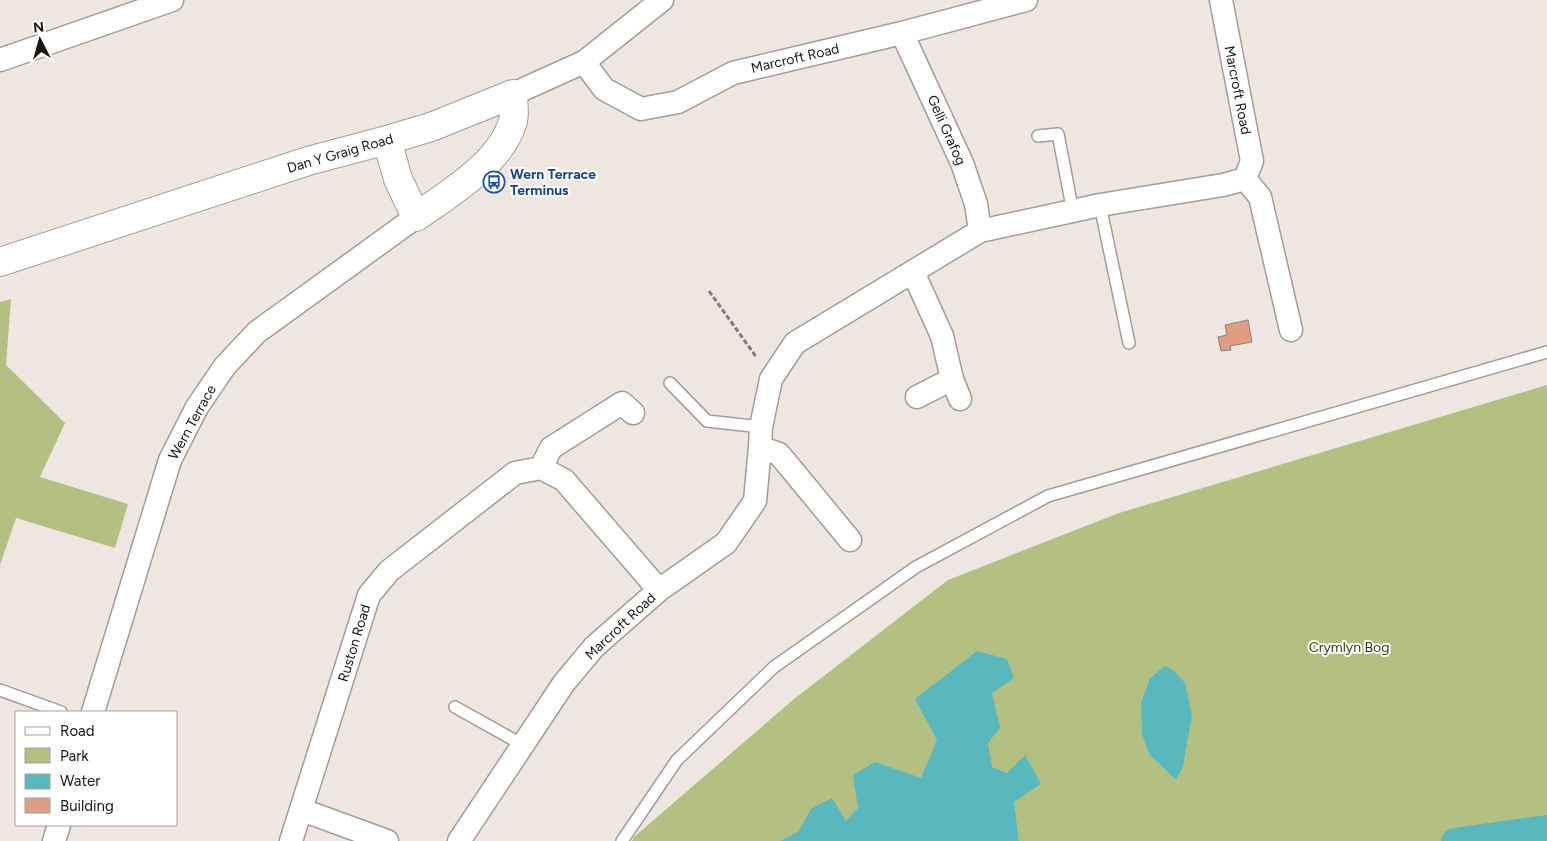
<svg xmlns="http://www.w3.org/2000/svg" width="1547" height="841" font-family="Figtree,sans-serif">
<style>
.green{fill:#b4c082}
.water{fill:#59b8be}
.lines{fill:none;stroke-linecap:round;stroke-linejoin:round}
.canal{stroke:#59b8be;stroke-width:26}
.building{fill:#e09e80;stroke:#89817d}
.lane-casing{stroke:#a59c99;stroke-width:14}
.street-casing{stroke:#a59c99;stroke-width:25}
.secondary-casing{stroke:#a59c99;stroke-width:30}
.path{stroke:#817b79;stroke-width:3;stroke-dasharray:5 2.5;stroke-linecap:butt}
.lane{stroke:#fff;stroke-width:11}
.street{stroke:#fff;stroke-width:22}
.secondary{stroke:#fff;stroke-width:28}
.labels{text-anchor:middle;stroke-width:4;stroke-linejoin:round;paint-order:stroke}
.street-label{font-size:14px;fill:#181514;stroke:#fff}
.transit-label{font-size:14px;font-weight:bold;fill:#164399;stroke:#fff;text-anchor:start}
.park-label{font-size:14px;fill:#353d09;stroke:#fff}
</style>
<rect width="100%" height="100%" fill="#efe6e2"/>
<path class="green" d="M11 299 6 365 65 423 40 477 128 504 115 548 16 518 0 565V302Z
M1547 385V828L1454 841H632L634 837 794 699 948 580 1119 513Z"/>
<path class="water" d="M977 651 1007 659 1014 678 992 693 1000 728 988 743 992 767 1007 773 1025 755 1041 784 1014 802 1019 841H780L798 832 811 809 832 798 846 821 858 808 853 775 875 762 921 778 937 740 915 699Z
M1165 666 1174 671 1185 683 1192 715 1183 767 1176 780 1149 754 1142 734 1141 703 1150 678Z"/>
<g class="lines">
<path class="canal" d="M1454 841 1547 828"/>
</g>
<path class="building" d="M1248 320 1252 342 1230 346 1231 350 1221 351 1218 337 1227 335 1225 325Z"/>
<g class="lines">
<g class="lane-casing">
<path id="lane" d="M1038 136 1058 134 1073 212
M1100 205 1129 343
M670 383 707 421 761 427
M0 690 61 712
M455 707 523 745
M622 841 677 760 774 667 916 567 1048 496 1547 352"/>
</g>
<g class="street-casing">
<path id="street" d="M902 33 962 163 976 204 980 231
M0 60 172 0
M584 62 604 89 641 109 678 102 733 73 902 33 1026 0
M513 94 584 62 662 0
M1245 179 1260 197 1291 330
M913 272 942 336 952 379 960 399
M917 397 952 379
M760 447 779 454 850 540
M541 468 551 448 622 403 633 413
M93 712 170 460 197 407 225 366 257 332 416 217
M302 810 387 841
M54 841 59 825
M291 841 369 595 389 571 515 473 541 468 564 480 659 590
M459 841 564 683 594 647 659 590 726 543 755 501 760 447 761 427 771 379 795 343 980 231 1100 205 1223 185 1245 179 1252 161 1221 0"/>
</g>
<g class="secondary-casing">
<path id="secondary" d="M0 262 308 161 387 140 431 127 513 94C513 103 515 113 513 121 501 163 450 193 416 217L398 179 387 140"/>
</g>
<path class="path" d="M709 291 757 358"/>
<use href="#lane" class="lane"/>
<use href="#street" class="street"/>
<use href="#secondary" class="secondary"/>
</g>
<defs>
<g id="bus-ring" transform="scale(1.125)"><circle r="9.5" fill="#fff" stroke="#1a4fb4" stroke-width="1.5"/><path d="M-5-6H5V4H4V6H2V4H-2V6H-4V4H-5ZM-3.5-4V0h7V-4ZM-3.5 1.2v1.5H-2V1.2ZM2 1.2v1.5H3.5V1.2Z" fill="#1a4fb4"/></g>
</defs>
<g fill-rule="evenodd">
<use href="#bus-ring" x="494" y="182"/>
</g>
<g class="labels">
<g class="street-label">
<text transform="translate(795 58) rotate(-13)" y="5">Marcroft Road</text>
<text transform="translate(1238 90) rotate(79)" y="5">Marcroft Road</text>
<text transform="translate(947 130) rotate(66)" y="5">Gelli Grafog</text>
<text transform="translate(340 153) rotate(-16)" y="5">Dan Y Graig Road</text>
<text transform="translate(192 422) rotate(-61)" y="5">Wern Terrace</text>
<text transform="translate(620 626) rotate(-43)" y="5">Marcroft Road</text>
<text transform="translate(354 643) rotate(-73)" y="5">Ruston Road</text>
</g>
<g class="transit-label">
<text x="510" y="179">Wern Terrace<tspan x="510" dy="16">Terminus</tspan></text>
</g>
<g class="park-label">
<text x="1349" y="652">Crymlyn Bog</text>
</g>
</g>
<rect x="15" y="711" width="162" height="115" fill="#ffffff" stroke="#a3a1a1"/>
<rect x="25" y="727" width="25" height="8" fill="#ffffff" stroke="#a3a1a1"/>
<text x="60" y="736" font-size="15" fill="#181514">Road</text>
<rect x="25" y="748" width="25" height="15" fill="#b4c082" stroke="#a3a1a1"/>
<text x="60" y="761" font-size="15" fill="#181514">Park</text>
<rect x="25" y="774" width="25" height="15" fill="#59b8be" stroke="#a3a1a1"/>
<text x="60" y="786" font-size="15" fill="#181514">Water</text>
<rect x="25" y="798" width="25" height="15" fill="#e09e80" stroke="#a3a1a1"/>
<text x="60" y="811" font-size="15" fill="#181514">Building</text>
<g transform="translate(40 40) rotate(354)" stroke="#ffffff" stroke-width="4" paint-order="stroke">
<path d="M0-4L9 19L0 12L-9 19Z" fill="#181514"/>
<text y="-8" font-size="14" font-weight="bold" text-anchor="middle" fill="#181514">N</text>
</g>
</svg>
